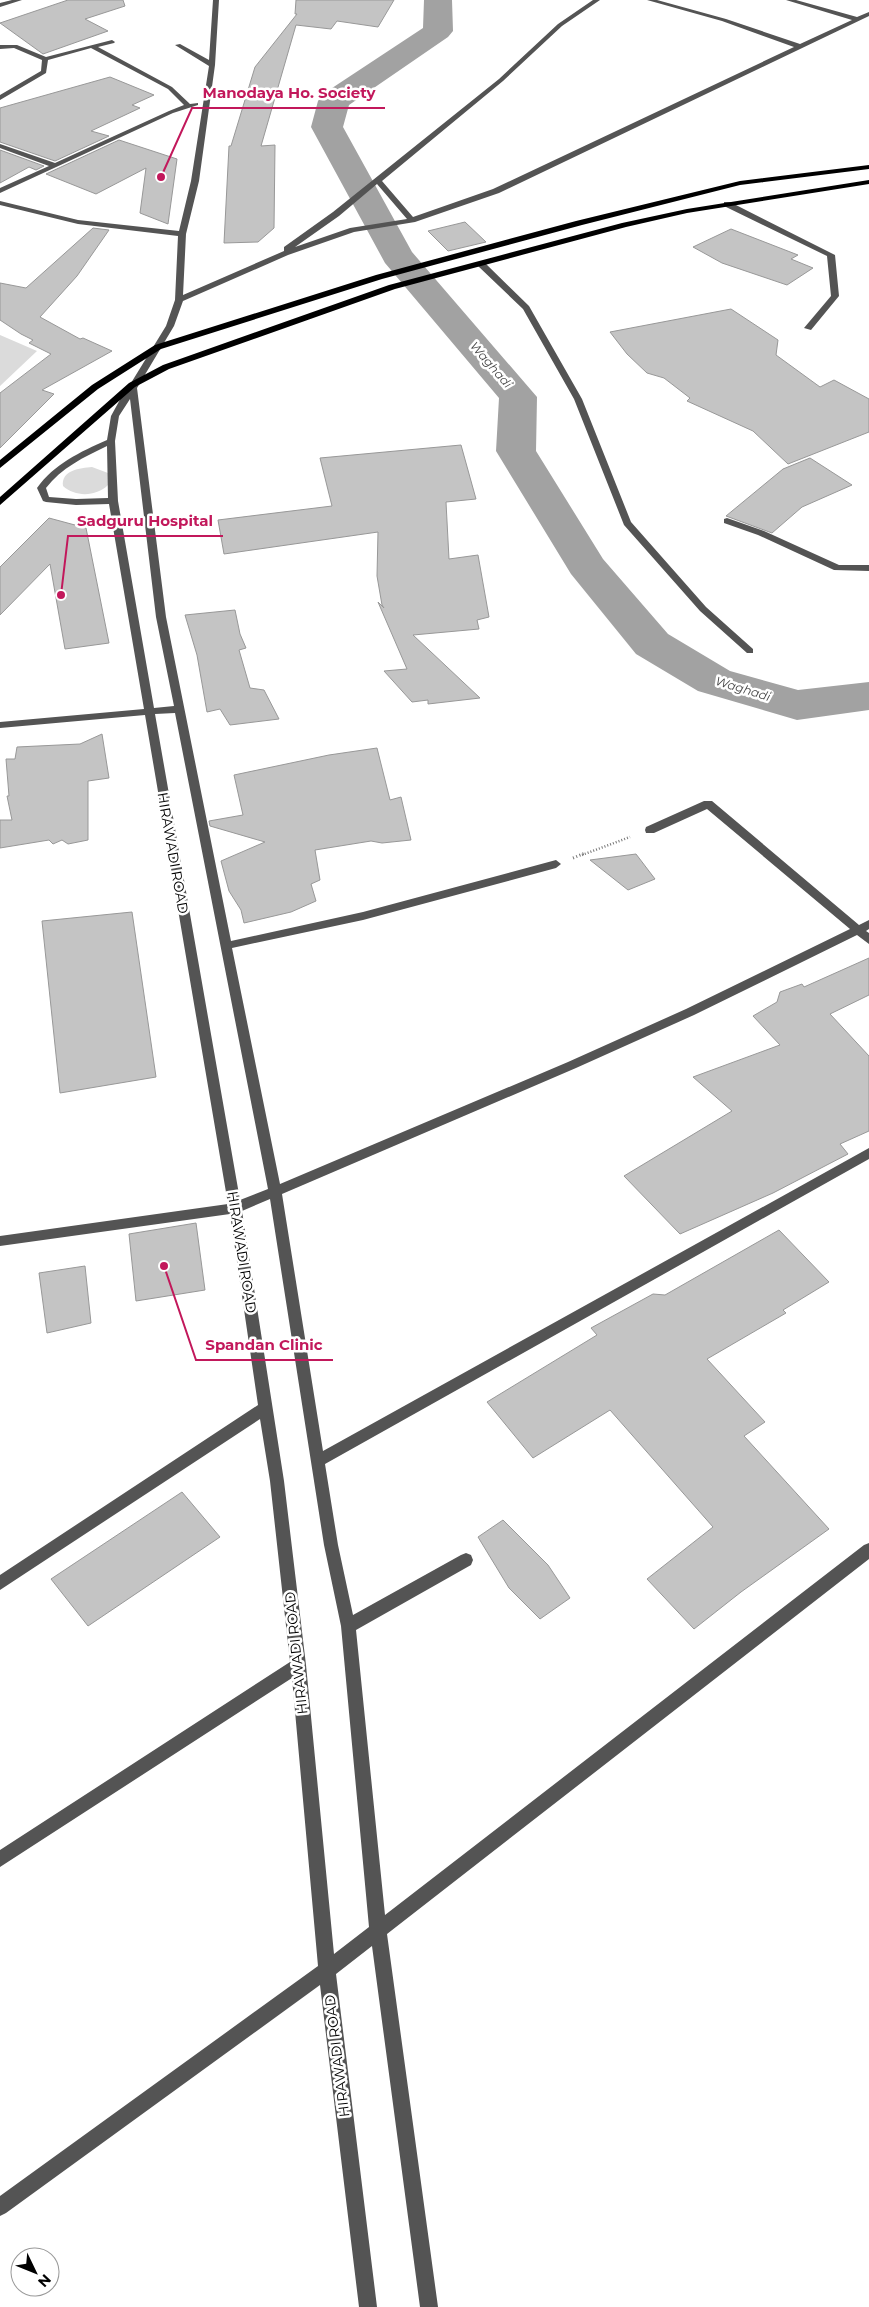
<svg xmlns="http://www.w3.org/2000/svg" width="869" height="2307" font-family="Montserrat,sans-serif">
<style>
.green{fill:#dbdbdb}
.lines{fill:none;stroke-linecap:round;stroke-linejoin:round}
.river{fill:#a2a2a2;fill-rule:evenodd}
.building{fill:#c4c4c4;stroke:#989898}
.path-far1{stroke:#767676;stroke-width:2.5;stroke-dasharray:1 2;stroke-linecap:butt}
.path{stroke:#767676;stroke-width:3;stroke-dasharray:1 2.5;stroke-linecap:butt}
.minor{fill:#545454;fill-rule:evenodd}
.major{fill:#000;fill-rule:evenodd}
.labels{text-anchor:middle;stroke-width:5;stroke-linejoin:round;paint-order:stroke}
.far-water-label{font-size:12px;font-style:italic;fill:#434343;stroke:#fff}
.street-label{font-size:14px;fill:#000;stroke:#fff}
.leader{fill:none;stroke:#c2185b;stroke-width:2}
.callout-dot{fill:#c2185b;stroke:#fff;stroke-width:2}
.callout-label{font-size:15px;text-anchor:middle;font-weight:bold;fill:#c2185b;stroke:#fff;stroke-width:5;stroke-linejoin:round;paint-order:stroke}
</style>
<rect width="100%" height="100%" fill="#fff"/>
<path class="green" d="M0 335 37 351 0 386Z
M92 467 108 473V485C96 497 75 497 63 486 61 470 80 468 92 467Z"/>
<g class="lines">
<path class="river" d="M424 0H452L453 31 448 37 349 105 343 127 412 252 537 397 536 451 603 559 668 634 730 671 798 690 869 682V710L797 720 698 691 636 654 571 574 496 451 499 398 385 263 311 127 318 101 323 94 423 28Z"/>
</g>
<path class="building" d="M68 0H123L125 6 85 19 108 31 43 54 0 23Z
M296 0H394L378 27 337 21 331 29 296 25 261 146 275 145 274 228 258 242 224 243 229 146H231L255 67 297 14H295Z
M110 77 154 95 132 105 140 108 91 131 109 136 55 161 0 142V108Z
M119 140 177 159 168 224 140 213 146 168 96 194 46 174Z
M0 150 44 166 36 170 29 167 0 183Z
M465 222 486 242 448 251 428 231Z
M93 228 109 230 77 276 40 317 80 339 83 338 112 351 42 390 54 394 0 448V393L51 354 29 343 33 340 21 334 0 320V283L26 288Z
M731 229 798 255 791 259 813 268 787 285 722 263 693 247Z
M731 309 778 340 776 355 820 387 834 380 869 399V432L788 464 753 431 687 401 690 398 664 378 647 373 627 354 610 332Z
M461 445 476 499 446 502 449 559 478 555 489 617 477 620 479 629 413 635 480 698 428 704V700L412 702 384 671 407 669 378 602 384 608 382 605 377 576 378 532 224 554 218 520 332 506 320 458Z
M810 458 852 485 802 507 772 533 726 516 783 469Z
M49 518 86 528 109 643 65 649 50 564 0 615V567Z
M235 610 240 634 246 648 239 650 250 688 264 690 279 719 230 725 220 709 207 712 197 655 185 615Z
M102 734 109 778 88 781V840L68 844 62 840 53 844 49 840 0 848V820H12L7 796H9L6 759H15L17 747 80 744Z
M377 748 390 800 401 797 411 840 382 843 371 841 315 850 320 880 311 884 316 901 291 912 244 923 241 910 229 891 221 861 265 842 210 826 209 821 243 815 234 775 329 755Z
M636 854 655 879 628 890 590 860Z
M132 912 156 1077 60 1093 42 921Z
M869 958V995L830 1014 869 1056V1131L840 1144 848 1154 773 1193 680 1234 624 1176 732 1111 693 1077 780 1045 753 1016 777 1002 780 992 802 984 804 987Z
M196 1223 205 1290 136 1301 129 1234Z
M779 1230 829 1282 783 1310 786 1313 707 1359 765 1422 744 1436 829 1529 741 1592 694 1629 647 1579 713 1527 610 1410 533 1458 487 1402 597 1335 591 1328 653 1294 665 1295Z
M85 1266 91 1323 47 1333 39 1273Z
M182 1492 220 1537 88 1626 51 1579Z
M503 1520 548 1565 570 1598 540 1619 509 1588 478 1537Z"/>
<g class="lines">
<path class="path-far1" d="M582 855 630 837"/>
<path class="path" d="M573 858 585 853"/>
<path class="minor" d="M12 0H22L0 7V3Z
M213 0H219L215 65 199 181 186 234 183 295 284 251V247L333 212 499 79 558 24 593 0H600L562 26 503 81 382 181 413 217 493 189 794 47 722 21 647 0H657L726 19 800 44 852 20 786 0H796L857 17 869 12V16L499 193 415 222 354 232 288 255 183 301 174 326 137 388 166 617 231 941 363 912 556 860 561 864 556 868 363 920 232 948 280 1184 568 1062 686 1009 850 929 707 809 654 833H646L645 830 646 827 704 801H712L859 925 869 920V929L866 931 869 933V944L857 935 694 1015 576 1068 282 1194 323 1451 869 1148V1159L325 1464 338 1545 353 1615 461 1555 466 1553 471 1555 473 1560 471 1565 356 1630 385 1915 864 1545 869 1543V1559L387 1934 438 2307H420L372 1946 336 1974 377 2307H359L320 1985 6 2213 0 2216V2196L318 1966 292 1678 0 1867V1850L290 1662 270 1481 260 1419 0 1590V1575L258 1405 230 1214 0 1246V1236L228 1204 145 715 0 728V722L144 709 109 504 76 505 46 502 43 501 37 488C54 464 80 452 107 440L111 416 128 385 131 383 166 326 175 300 178 236 78 224 0 205V201L78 220 179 231 191 181 209 66 175 45 180 44 209 60ZM377 184 407 219 350 228 295 247 339 216ZM130 399 156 617 174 706 154 708 118 501 115 441 119 416ZM107 446 108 498 76 499 49 497 46 488C61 468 84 457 107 446ZM175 713 268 1189 240 1200 155 714ZM270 1199 324 1545 341 1626 369 1927 334 1954 306 1665 284 1481 242 1211Z
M112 40 115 42 114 43 98 47 172 87 190 104 198 103V105L173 113 0 193V188L49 166 0 148V144L55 163 169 111 184 105 168 89 91 48 48 60 46 73 0 100V95L41 71 42 60 14 48 0 49V45H17L46 57Z
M724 202H730L835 255 839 296 811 330 804 328 831 296 827 256 724 206Z
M478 262H484L529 306 582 399 631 522 706 607 753 649V653H747L700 611 624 525 574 399 523 309 478 266Z
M727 518 764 531 839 565H869V571L834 570 758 535 724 523V519Z"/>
<path class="major" d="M869 165V169L740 185 582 225 382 279 161 349 98 389 0 468V460L92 385 155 345 376 275 576 221 740 181Z
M869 180V184L687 213 626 227 395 289 169 369 135 387 0 505V497L129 383 163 365 389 285 622 223 687 209Z"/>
</g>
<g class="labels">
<g class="far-water-label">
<text transform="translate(491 365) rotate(49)" y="4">Waghadi</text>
<text transform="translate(743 689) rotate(17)" y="4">Waghadi</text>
</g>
<g class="street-label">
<text transform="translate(173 853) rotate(80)" y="5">HIRAWADI ROAD</text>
<text transform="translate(242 1252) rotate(81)" y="5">HIRAWADI ROAD</text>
<text transform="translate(296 1653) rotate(-96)" y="5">HIRAWADI ROAD</text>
<text transform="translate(337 2056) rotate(-97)" y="5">HIRAWADI ROAD</text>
</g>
</g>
<path class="leader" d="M161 177L192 108H385M61 595L68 536H223M164 1266L196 1360H333"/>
<g class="callout-dot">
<circle cx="161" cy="177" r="5"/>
<circle cx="61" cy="595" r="5"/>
<circle cx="164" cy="1266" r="5"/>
</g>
<g class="callout-label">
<text x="289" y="98">Manodaya Ho. Society</text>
<text x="145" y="526">Sadguru Hospital</text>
<text x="264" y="1350">Spandan Clinic</text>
</g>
<g transform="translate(35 2272) rotate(133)"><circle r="24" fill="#ffffff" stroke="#999999"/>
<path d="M0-4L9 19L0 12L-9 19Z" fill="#000000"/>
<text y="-8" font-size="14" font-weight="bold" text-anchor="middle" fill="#000000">N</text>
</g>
</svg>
